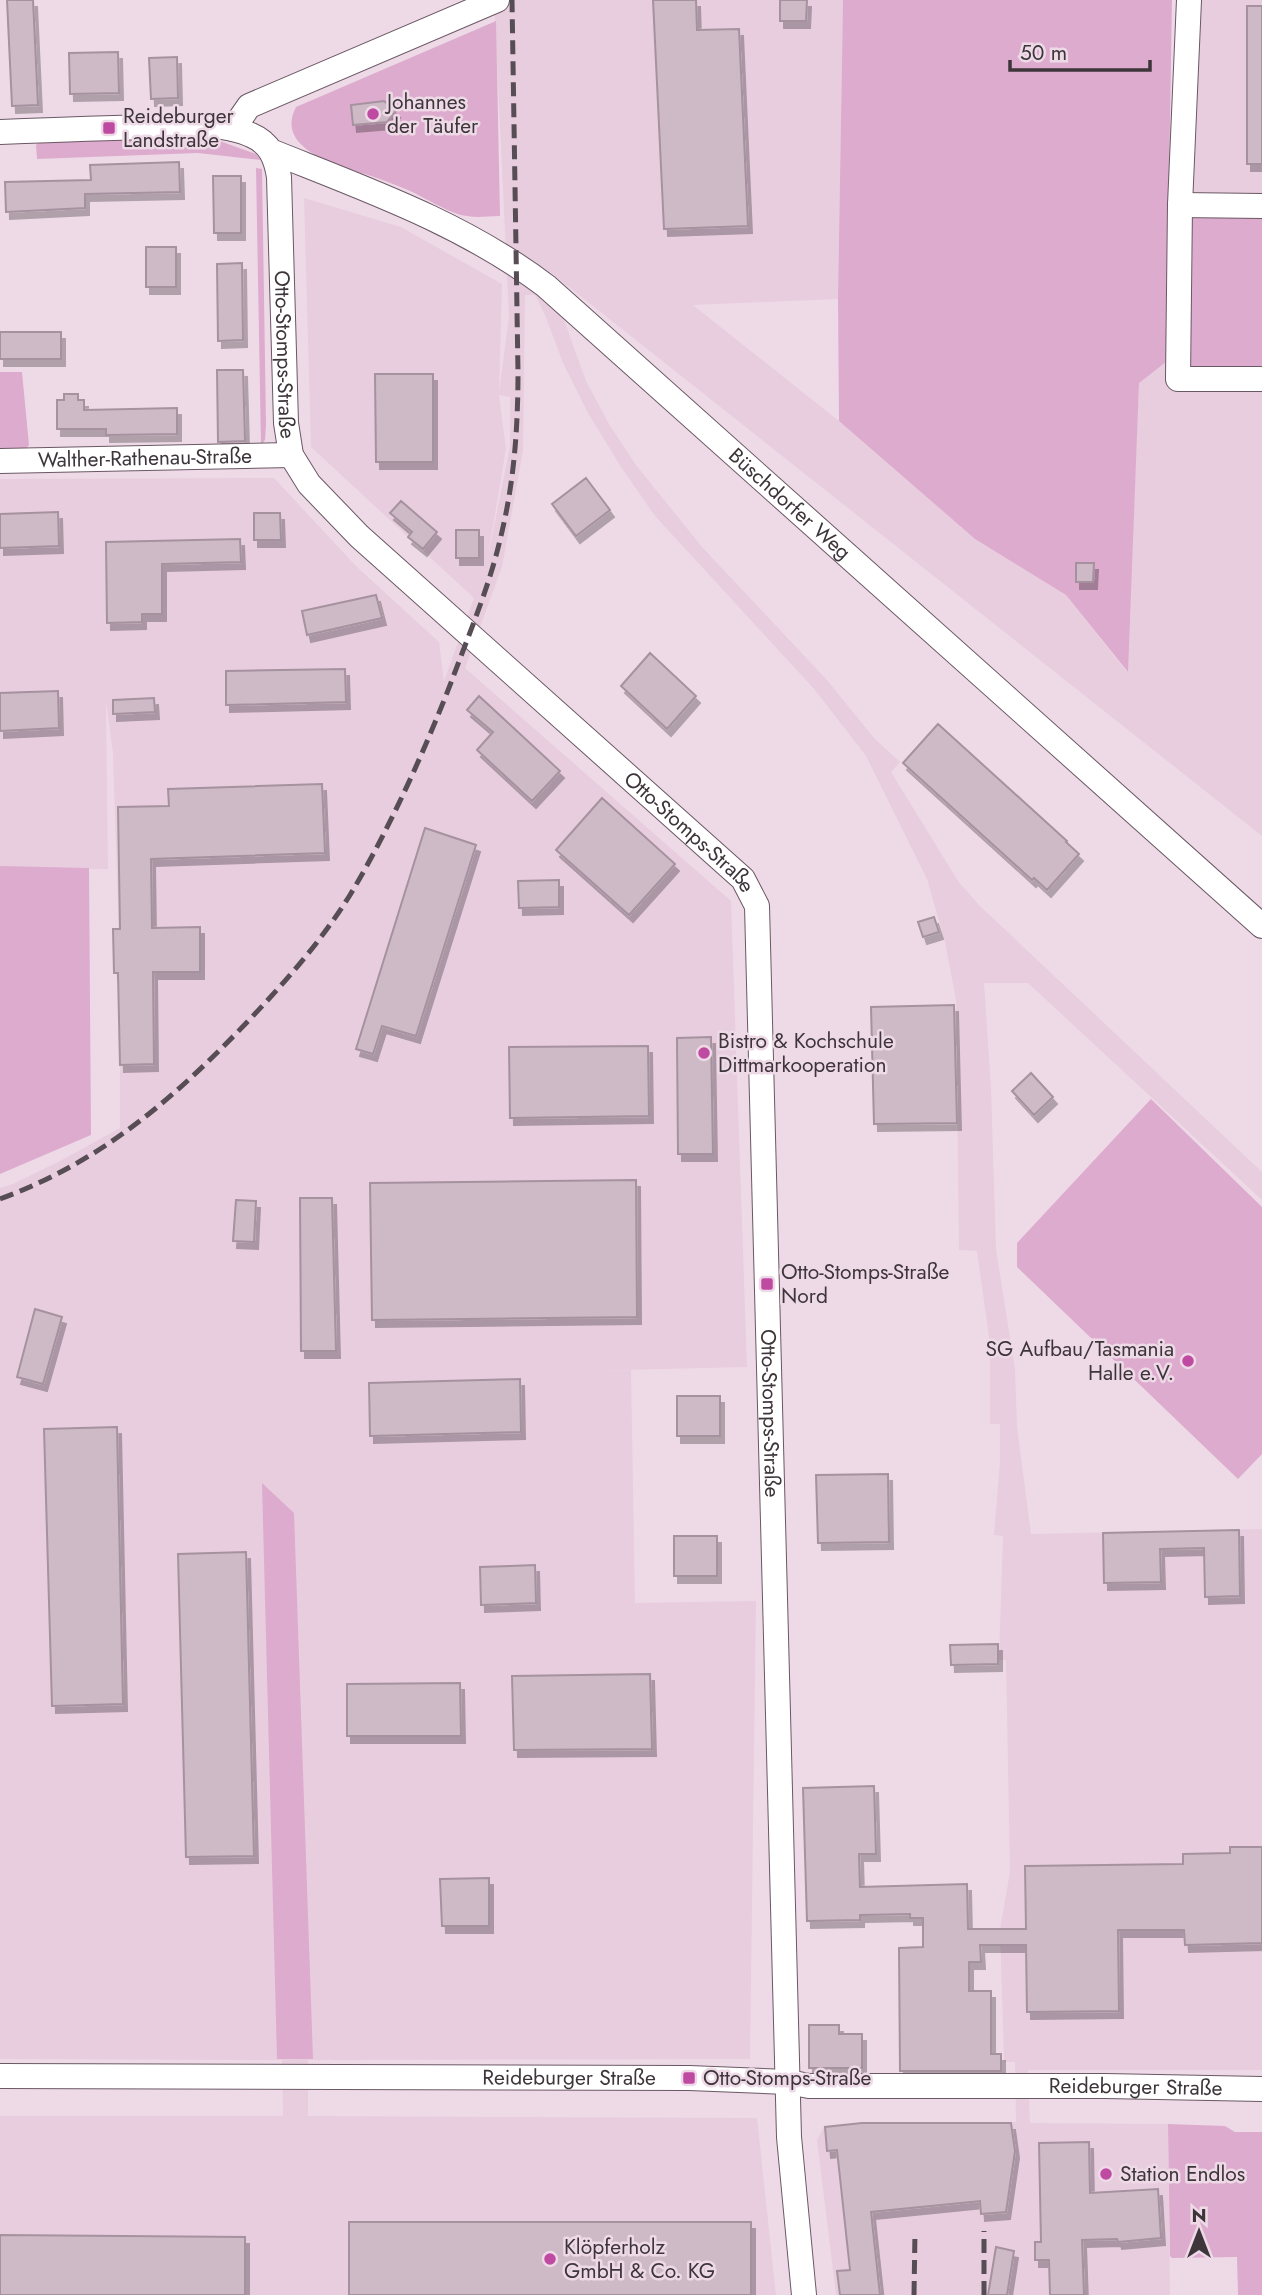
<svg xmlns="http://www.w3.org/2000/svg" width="1262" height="2295" font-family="Jost,sans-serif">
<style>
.built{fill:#e8cddf;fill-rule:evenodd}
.green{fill:#ddabcd;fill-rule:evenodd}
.building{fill:#cebac7;stroke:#a6929f;stroke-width:2;filter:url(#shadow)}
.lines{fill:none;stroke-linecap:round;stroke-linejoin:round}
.minor-casing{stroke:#6a5864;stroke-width:26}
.minor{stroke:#fff;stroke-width:24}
.rail{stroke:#574d54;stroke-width:5;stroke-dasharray:14 7;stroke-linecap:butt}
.poi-dot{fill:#bf4aa2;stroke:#eedae7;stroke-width:2.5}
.labels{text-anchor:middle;stroke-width:5;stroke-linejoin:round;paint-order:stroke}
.poi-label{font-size:21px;fill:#3d353a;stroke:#eedae7;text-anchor:start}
.street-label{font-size:21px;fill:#3d353a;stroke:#eedae7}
</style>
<defs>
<filter id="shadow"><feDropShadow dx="4" dy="7" stdDeviation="0" flood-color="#0004"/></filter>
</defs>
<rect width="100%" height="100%" fill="#eedae7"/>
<path class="built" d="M494 0H843L838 299 693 305 839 421 975 539 1066 595 1127 672 1139 382 1165 363 1176 361 1262 381V836L550 272 562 314 586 381 609 424 636 465 702 547 827 680 874 738 900 762 891 772 958 881 979 905 1262 1172V1200L1028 983H984L991 1087 996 1249 1015 1369 1017 1427 1031 1534 1262 1529V2070H1028L1030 2123 1168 2124 1170 2295H836L817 2140 824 2126 1016 2122 1015 2062H1004L1000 1929 1010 1872 1006 1660H999L1003 1536 994 1535 1000 1463V1424H990V1344L977 1251 959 1250 956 1000 945 942 927 879 866 756 815 690 655 516 621 467 588 413 563 363 545 315 535 295H525L523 451 502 567 465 668 731 901 747 1367 580 1371 631 1370 635 1603 756 1601 750 2059 308 2060V2116L757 2118 776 2295H0V2116H283L282 2060 0 2059V1188L13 1184 60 1161 120 1128V973L113 754 106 701 108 869 0 868V479L274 478 357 567 439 642 444 681 474 598 311 447 304 198 401 227 502 284 499 392 509 317ZM499 395 510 397V446L487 562 506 449Z
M1196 0H1262V377L1180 357Z"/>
<path class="green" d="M843 0H1172L1166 362 1139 383 1128 672 1066 595 975 539 839 421 838 299Z
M496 21 500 216C489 216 477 218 467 216 452 215 424 197 408 190 398 186 388 182 377 178 350 168 272 153 296 107ZM384 101 392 105 396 111 387 122 353 125 351 105Z
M200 134 256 154 261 160 198 153 37 159 36 145 41 140Z
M256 168 262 169 266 425 265 440 261 446Z
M1182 208 1262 209V377H1181Z
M0 372H22L29 445 22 453H0Z
M0 866 89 868 91 1135 0 1174Z
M1151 1099 1262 1207V1454L1238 1479 1017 1267V1243Z
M262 1483 294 1513 313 2059H277Z
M1168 2124 1225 2126 1235 2132H1262V2295H1238L1237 2257 1172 2258 1170 2256Z"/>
<path class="building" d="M7 0H33L38 105 12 106Z
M653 0H696L697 30 739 29 748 226 664 229Z
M780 0H807L806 21H780Z
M1247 6H1262V164H1247Z
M118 52 119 93 70 94 69 53Z
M177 57 178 98 151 99 149 58Z
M384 101 396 111 387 122 353 125 351 105Z
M179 162 180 192 85 194V208L6 212 5 182 91 180 90 165Z
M213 176H241V233H214Z
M146 247H176V287H146Z
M242 263 243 340 218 341 217 264Z
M0 332H61V359H0Z
M217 370H243L245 441 218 442Z
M375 374H433V462H376Z
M64 394H78V400H84V410L177 408V434L106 435V429H57V400H64Z
M586 478 610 510 576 536 552 504Z
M401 501 437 532 423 549 408 537 412 532 390 513Z
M58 512 59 546 0 548V514Z
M254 513H280L281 540H254Z
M456 530H479V558H456Z
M240 539 241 562 162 564V614H142V622L107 623 106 542Z
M1076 563H1094L1093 582H1076Z
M376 595 382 618 307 635 302 611Z
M650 653 696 696 667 729 621 686Z
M345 669 346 702 226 705V671Z
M58 691 59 728 0 731V693Z
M479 696 560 771 532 801 477 750 493 732 467 710Z
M154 698 155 712 113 714V700Z
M938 724 1067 841 1066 842 1079 854 1047 890 1034 878 1032 880 903 763Z
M322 784 325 853 151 859 152 928 200 927V972H153L154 1064 120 1065 118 973H114L113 929H120L118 807 169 806 168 789Z
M602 798 675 864 629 915 556 850Z
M425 828 476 845 416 1036 382 1026 373 1054 356 1049Z
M559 880V907L519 908 518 881Z
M934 917 939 932 923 937 918 922Z
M954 1005 957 1123 874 1124 871 1007Z
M711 1037 713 1154H678L677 1038Z
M648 1046 649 1116 510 1118 509 1047Z
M1031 1073 1053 1097 1034 1115 1012 1091Z
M636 1180 637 1317 372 1320 370 1183Z
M300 1198H332L336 1351H301Z
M236 1200 256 1201 254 1242 233 1241Z
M35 1309 62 1317 43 1384 17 1377Z
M520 1379 521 1432 370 1436 369 1383Z
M677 1396H720V1436H677Z
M117 1427 123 1704 52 1706 44 1429Z
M888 1474 889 1542 818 1543 816 1475Z
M1239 1530 1240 1596 1205 1597 1204 1548 1160 1549 1161 1582 1104 1583 1103 1533Z
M674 1536H717V1576H674Z
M246 1552 254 1856 186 1857 178 1554Z
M535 1565 536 1603 481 1605 480 1567Z
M998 1644V1664L951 1665 950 1645Z
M650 1674 652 1749 514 1750 512 1676Z
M460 1683 461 1736H347V1684Z
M874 1786 876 1854H859L860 1887 967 1884 968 1929H1026L1025 1866 1183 1864V1854L1230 1853V1847H1262V1943L1185 1945 1184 1930H1118L1119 2011 1027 2012 1026 1945H980L981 1962H969V1991H991V2054H1001V2071H900L899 1948 923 1947V1918H910V1914L860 1915V1920L807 1921 803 1788Z
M489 1878V1926H442L440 1879Z
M809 2025H839V2034H862V2068H809Z
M862 2123H1011L1015 2151 1006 2212 981 2214 980 2201 871 2212 880 2295H840L837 2271 850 2270 837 2150 827 2151 825 2127Z
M1089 2142 1090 2193 1158 2189 1161 2238 1118 2242 1117 2239 1082 2240 1084 2295H1050L1049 2260H1035V2242H1041L1039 2143Z
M349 2222H751V2295H349Z
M0 2235 245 2237V2295H0Z
M996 2247 1014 2251 1007 2295H988Z"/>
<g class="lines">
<g class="minor-casing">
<g id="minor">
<path d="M1189 0 1180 205 1178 379H1262"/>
<path d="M233 129 249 106 497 0"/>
<path id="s1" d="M0 132C50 130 100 128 150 127 183 126 220 121 251 135 270 143 276 158 279 177L286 423 291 455 309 484 359 536 743 879 757 906 789 2137 804 2295"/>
<path id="s2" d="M273 152C368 190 464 224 546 286L1262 926"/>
<path d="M1180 205 1262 206"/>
<path id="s3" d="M0 461 291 455"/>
<path id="s4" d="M0 2076 689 2078 788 2082 809 2086H1105L1262 2089"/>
</g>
</g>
<use href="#minor" class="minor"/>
<path class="rail" d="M0 1199C103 1161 176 1097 251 1018 287 980 322 940 350 895 389 830 425 750 452 680 469 634 489 587 500 540 514 484 518 429 518 372L512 0
M914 2295 915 2232
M984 2295V2231"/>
</g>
<g class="poi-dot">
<circle cx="373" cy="114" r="7"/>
<rect x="102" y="121" width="14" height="14" rx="3.5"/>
<circle cx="704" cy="1053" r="7"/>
<rect x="760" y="1277" width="14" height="14" rx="3.5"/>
<circle cx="1188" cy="1361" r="7"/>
<rect x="682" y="2071" width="14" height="14" rx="3.5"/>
<circle cx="1106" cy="2174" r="7"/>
<circle cx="550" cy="2259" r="7"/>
</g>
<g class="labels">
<g class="poi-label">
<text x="387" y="109">Johannes<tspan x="387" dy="24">der Täufer</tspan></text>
<text x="123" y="123">Reideburger<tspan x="123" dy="24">Landstraße</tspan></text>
<text x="718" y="1048">Bistro &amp; Kochschule<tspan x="718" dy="24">Dittmarkooperation</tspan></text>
<text x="781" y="1279">Otto-Stomps-Straße<tspan x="781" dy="24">Nord</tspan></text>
<text x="1174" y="1356" text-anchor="end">SG Aufbau/Tasmania<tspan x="1174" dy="24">Halle e.V.</tspan></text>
<text x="703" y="2085">Otto-Stomps-Straße</text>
<text x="1120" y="2181">Station Endlos</text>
<text x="564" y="2254">Klöpferholz<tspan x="564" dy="24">GmbH &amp; Co. KG</tspan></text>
</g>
<g class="street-label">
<text dy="7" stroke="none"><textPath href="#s1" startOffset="483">Otto-Stomps-Straße</textPath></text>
<text dy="7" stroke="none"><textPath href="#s3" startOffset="145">Walther-Rathenau-Straße</textPath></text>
<text dy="7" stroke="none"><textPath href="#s2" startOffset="632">Büschdorfer Weg</textPath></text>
<text dy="7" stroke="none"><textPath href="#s1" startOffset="1134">Otto-Stomps-Straße</textPath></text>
<text dy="7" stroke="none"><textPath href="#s1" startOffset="1743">Otto-Stomps-Straße</textPath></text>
<text dy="7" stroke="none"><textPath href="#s4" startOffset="569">Reideburger Straße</textPath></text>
<text dy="7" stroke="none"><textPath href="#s4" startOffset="1136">Reideburger Straße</textPath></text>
</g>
</g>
<g transform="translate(1199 2232)" stroke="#eedae7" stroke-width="5" paint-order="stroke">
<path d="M0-5L12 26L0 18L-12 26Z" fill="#3d353a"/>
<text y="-10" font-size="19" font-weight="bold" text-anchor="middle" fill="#3d353a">N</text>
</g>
<path d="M1010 60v10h140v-10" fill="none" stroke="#3d353a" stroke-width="3.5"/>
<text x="1020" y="60" font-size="21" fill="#3d353a" stroke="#eedae7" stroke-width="5" paint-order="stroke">50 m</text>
</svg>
